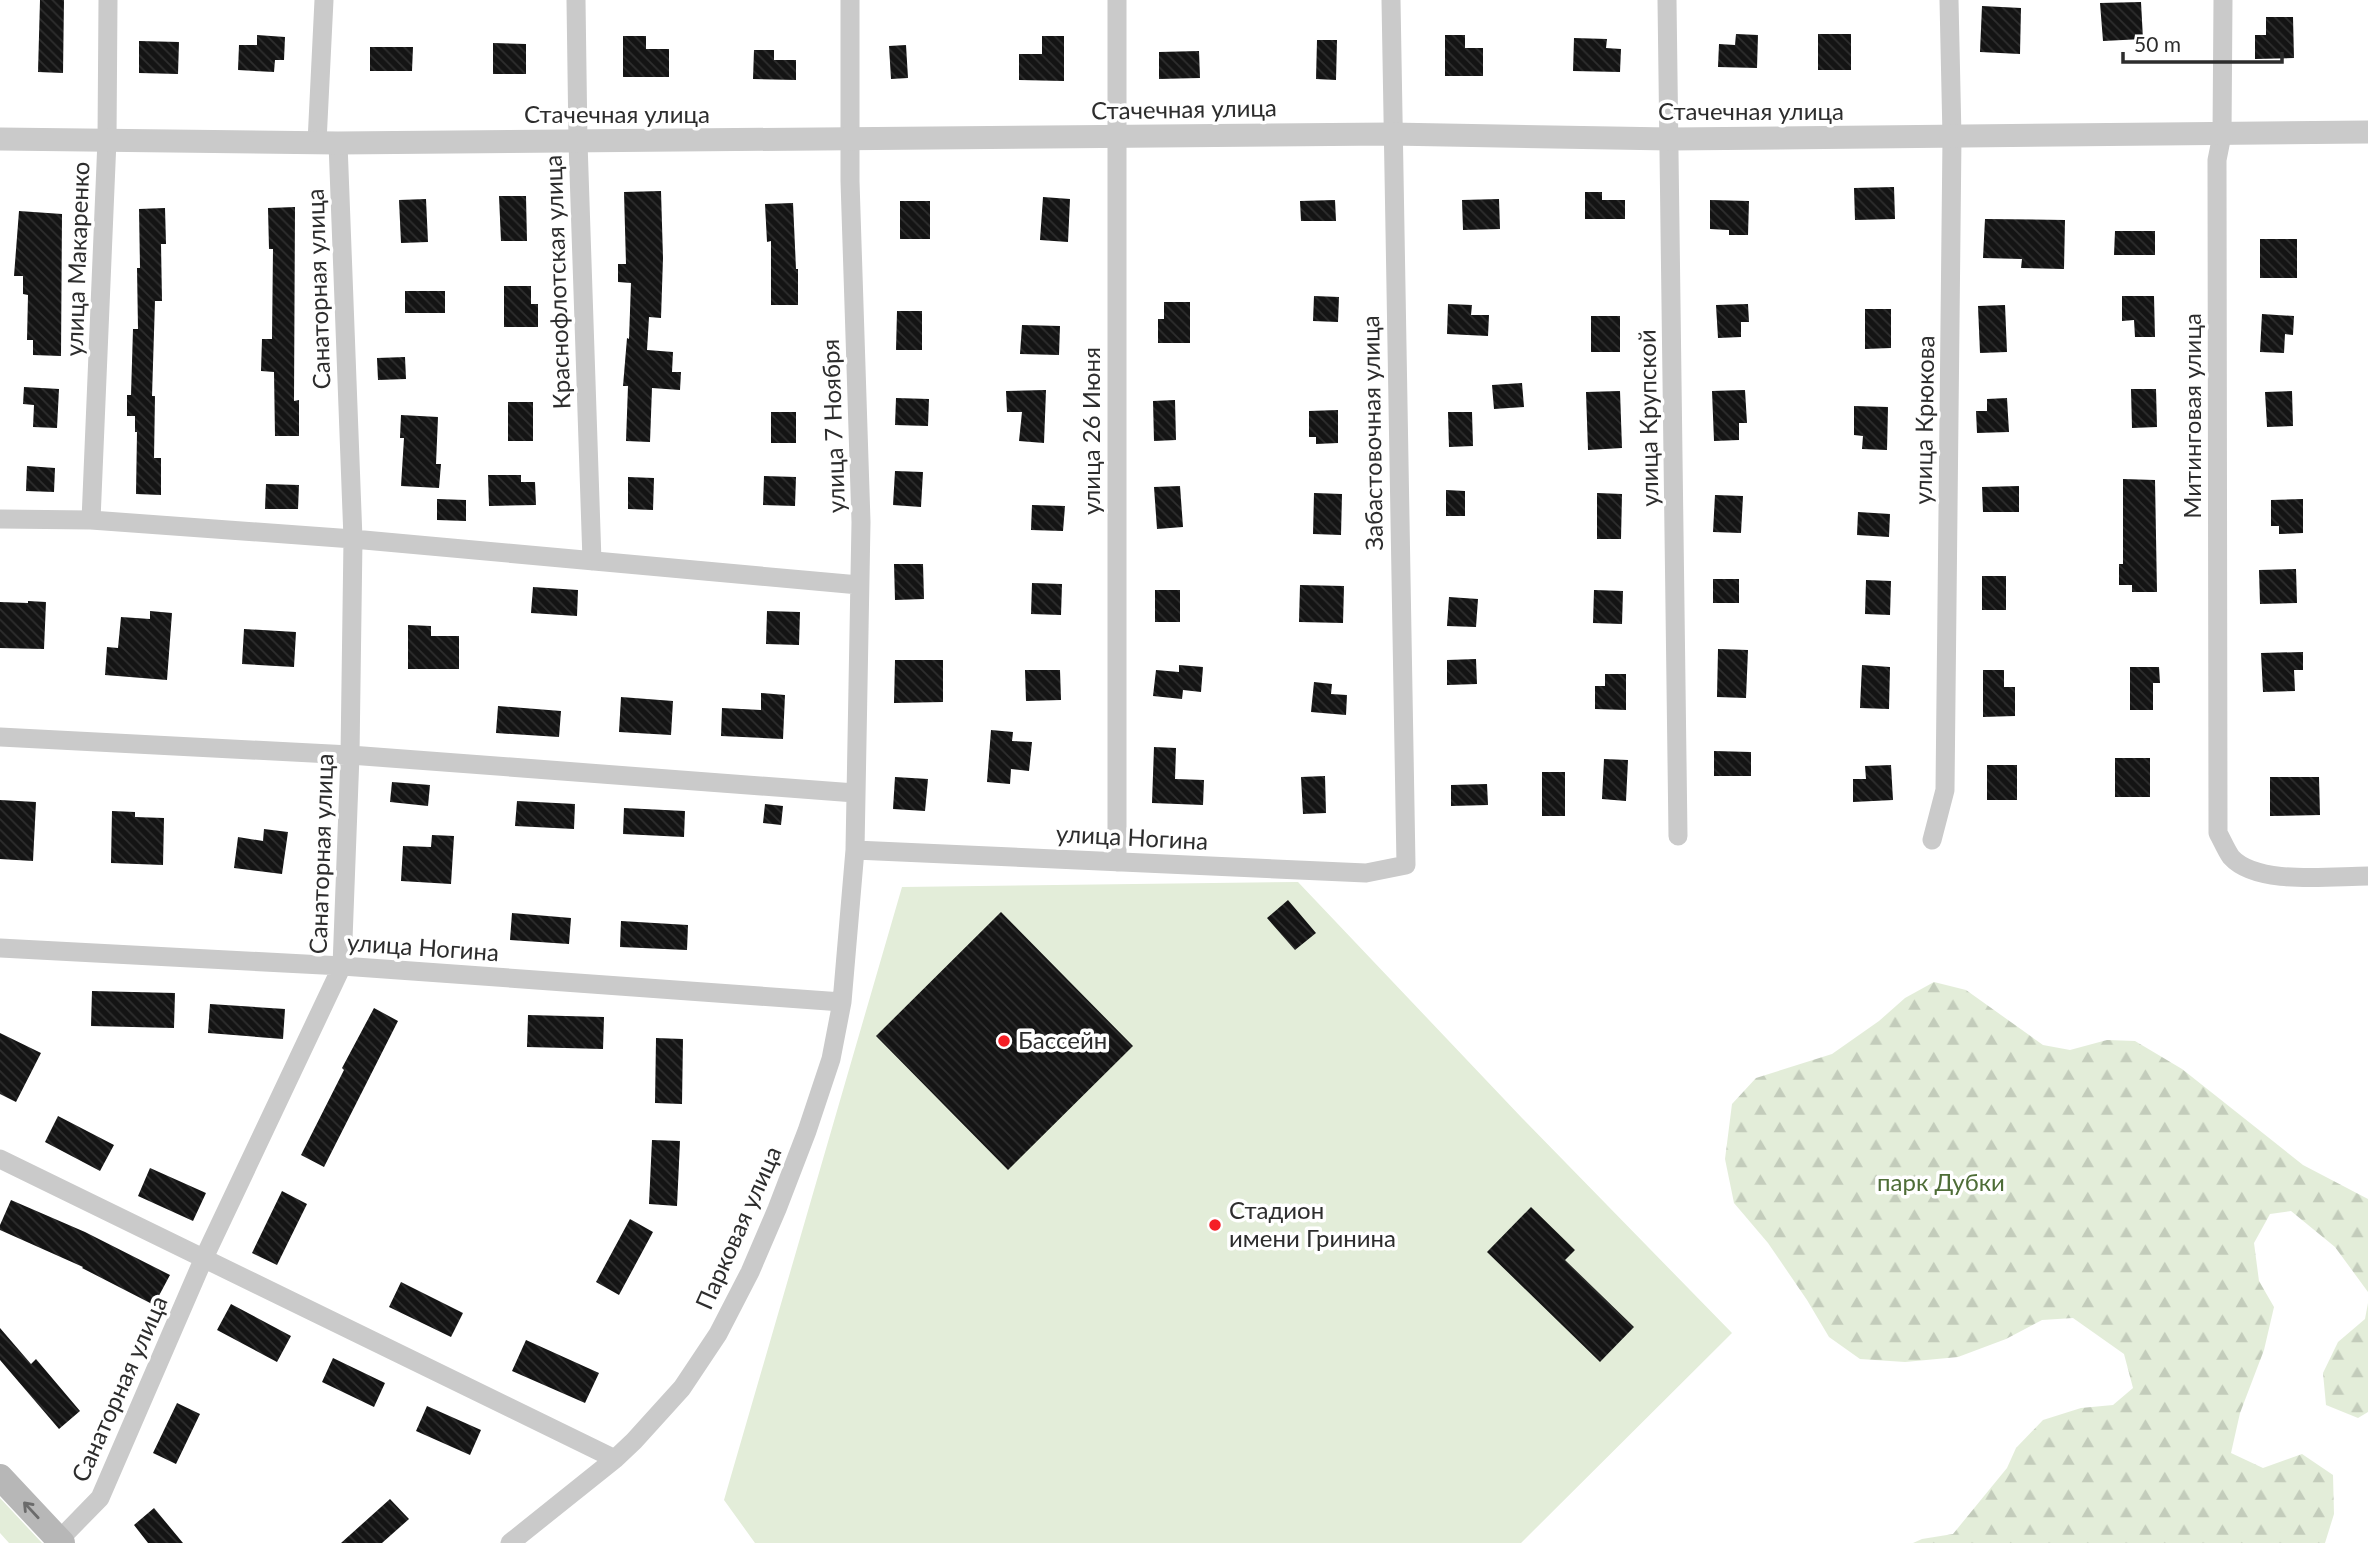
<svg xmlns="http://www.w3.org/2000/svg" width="2368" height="1543" font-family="Lato,sans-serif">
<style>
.forest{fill:url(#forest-firs)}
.green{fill:#e3edd9}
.building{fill:url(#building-back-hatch)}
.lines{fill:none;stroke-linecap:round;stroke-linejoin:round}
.minor{stroke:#cacaca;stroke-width:19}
.tertiary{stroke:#cacaca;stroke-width:23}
.secondary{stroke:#b7b7b7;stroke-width:26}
.oneway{stroke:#6b6b6b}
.poi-dot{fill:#f51e25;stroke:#fff;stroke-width:2.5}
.labels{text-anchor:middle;stroke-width:7;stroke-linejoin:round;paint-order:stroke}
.street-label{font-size:24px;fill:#2d2d2d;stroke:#fff}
.poi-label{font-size:24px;fill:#2d2d2d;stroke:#fff;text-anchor:start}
.park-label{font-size:24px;fill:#4e6d37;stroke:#fff}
</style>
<defs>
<pattern id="forest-firs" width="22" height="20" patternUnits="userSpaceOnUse" patternTransform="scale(1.75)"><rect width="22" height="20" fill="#e3edd9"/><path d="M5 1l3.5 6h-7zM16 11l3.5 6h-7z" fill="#c3ccbb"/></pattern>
<pattern id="building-back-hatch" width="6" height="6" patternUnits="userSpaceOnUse" patternTransform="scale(1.75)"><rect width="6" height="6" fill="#141414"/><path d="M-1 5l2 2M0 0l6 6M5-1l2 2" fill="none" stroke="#2e2e2e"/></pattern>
</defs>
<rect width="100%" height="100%" fill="#fff"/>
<path class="forest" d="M1934 982 1966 990 2043 1045 2070 1050 2107 1040 2135 1041 2182 1069 2303 1165 2368 1199V1292L2335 1247 2291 1211 2270 1214 2254 1243 2259 1281 2274 1307 2264 1350 2240 1413 2231 1453 2263 1468 2302 1454 2333 1475 2334 1514 2325 1543H1913L1922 1539 1953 1534 2007 1468 2016 1448 2043 1420 2081 1408 2113 1405 2133 1388 2124 1354 2073 1318 2042 1320 2006 1339 1958 1357 1905 1362 1860 1359 1829 1337 1807 1300 1768 1243 1734 1203 1725 1159 1732 1104 1756 1078 1832 1054 1879 1021 1905 998Z
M2368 1303V1412L2358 1418 2326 1405 2323 1373 2338 1342 2365 1319Z"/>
<path class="green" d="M1298 882 1522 1118 1732 1333 1521 1543H755L724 1500 902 887Z
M0 1498 42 1543H9L0 1533Z"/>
<path class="building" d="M40 0H64L63 73 38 72Z
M2141 2 2143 39 2103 41 2100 3Z
M1982 6 2021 8 2020 54 1980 52Z
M2266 17H2293L2294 58 2255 59V35H2266Z
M1736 34 1758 35 1757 68 1718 67 1719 44 1735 45Z
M1818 34H1851V70H1818Z
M257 35 285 37 284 60H275L274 72 238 70 239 45H257Z
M1445 35H1465V48H1483V76H1445Z
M623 36H646V49H669V77H623Z
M1042 36H1064V81L1019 80V54H1042Z
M1574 38 1607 39 1606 48 1621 49 1620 72 1573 71Z
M1317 40H1337L1336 80 1316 79Z
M139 41 179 42 178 74 139 73Z
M493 43 526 44V74H493Z
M906 45 908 78 891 79 889 46Z
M370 47H413L412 71H370Z
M754 50H774V60H796V80L753 79Z
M1199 51 1200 78 1159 79V52Z
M1894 187 1895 219 1855 220 1854 188Z
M661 191 663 258 661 318 649 317 647 350 673 352 672 372H681L680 390 652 388 650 442 626 441 628 386H623L627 338 629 339 631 283 618 282V264H626L624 192Z
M1585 192H1602V200H1625V219H1585Z
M499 196H526L527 241H501Z
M1043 197 1070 199 1068 242 1040 240Z
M426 199 428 242 401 243 399 200Z
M1499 199 1500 229 1463 230 1462 200Z
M1335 200 1336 221H1301L1300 201Z
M1710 200 1749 201 1748 235H1729V230L1710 229Z
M900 201H930V239H900Z
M793 203 796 269H798V305H771V241L767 242 765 204Z
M295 207 294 401 299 400V436H275L274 372 261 371 262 339H272L273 249H269L268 208Z
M165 208 166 244H161L162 301H155L152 396H155L154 458H161V495L136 494 137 432H135V416H127V395H131L133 329H138L137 268H140L139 209Z
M19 211 62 214 61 356 33 355V340H27L28 295 23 294V276H14Z
M1985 219 2065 220 2064 269 2021 268 2022 259 1983 258Z
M2115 231H2155V255H2114Z
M2260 239H2297V278H2260Z
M504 286H531V304H538V327H504Z
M405 291H445V313H405Z
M1314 296 1339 297 1338 322 1313 321Z
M2122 296H2154L2155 337H2135L2134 320 2122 321Z
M1164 302H1190V343H1158V319H1164Z
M1448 304 1472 305 1471 315H1489L1488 336 1447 334Z
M1748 304 1749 322H1741V337L1718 338 1716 305Z
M2005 305 2007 352 1980 353 1978 306Z
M1865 309H1891V348L1865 349Z
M897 311H922V350H896Z
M2262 314 2294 316 2293 335 2285 334 2284 353 2260 352Z
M1591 316H1620V352H1591Z
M1022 325 1060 326 1059 355 1020 354Z
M405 357 406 379 378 380 377 358Z
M1522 383 1524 407 1494 409 1492 385Z
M24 387 59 389 57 428 33 427 34 405 23 404Z
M2131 389H2156L2157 427 2132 428Z
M1046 390 1044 443 1019 441 1022 412H1007L1006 391Z
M1745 390 1747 423H1739V440L1714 441 1712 391Z
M1620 391 1622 448 1588 450 1586 392Z
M2292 391 2293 426 2267 427 2265 392Z
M896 398 929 399 928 426 895 425Z
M2007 398 2009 432 1977 433 1976 411H1987V399Z
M1175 400 1176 440 1154 441 1153 401Z
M508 402H533V441H508Z
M1854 406 1888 407 1887 450 1862 449 1863 436 1854 435Z
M1338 410V443L1316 444V437H1309V411Z
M771 412H796V443H771Z
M1448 412H1472L1473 446 1449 447Z
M401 415 438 417 436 464H441L439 488 401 486 404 438H400Z
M27 466 55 468 54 492 26 491Z
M895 471 923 472 921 507 893 505Z
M488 475H521V482H535L536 505 489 506Z
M764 476 796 477 795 506 763 505Z
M628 477 654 478 653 510 628 509Z
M2123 479 2155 480 2157 592H2132V585H2119V564H2123Z
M266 484 299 485 298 509H265Z
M1180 486 1183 527 1157 529 1154 487Z
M2019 486V512H1983L1982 487Z
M1446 490 1465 491V516H1446Z
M1314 493 1342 494 1341 535 1313 534Z
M1597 493 1622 494 1621 539H1597Z
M1715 495 1743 496 1741 533 1713 532Z
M437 499 466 500V521L437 520Z
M2303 499V533L2279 534V526H2271V500Z
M1032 505 1065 506 1063 531 1031 530Z
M1858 512 1890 514 1889 537 1857 535Z
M894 564H923L924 599 895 600Z
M2296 569 2297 603 2260 604 2259 570Z
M1982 576H2006V610H1982Z
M1713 579H1739V603H1713Z
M1866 580 1891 581 1890 615 1865 614Z
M1032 583 1062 584 1061 615 1031 614Z
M1300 585 1344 586 1343 623 1299 622Z
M533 587 578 590 577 616 531 613Z
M1155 590H1180V622H1155Z
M1594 590 1623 591 1622 624 1593 623Z
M1449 597 1478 599 1476 627 1447 626Z
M28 601 46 602 44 649 0 648V602L28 603Z
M150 611 172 613 167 680 105 675 107 647 118 648 121 617 150 619Z
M767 611 800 612 799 645 766 644Z
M408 625 431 626V636H459V669H408Z
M244 629 296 632 294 667 242 664Z
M1718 649 1748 650 1746 698 1717 697Z
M2303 652V670H2294L2295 691 2263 692 2261 653Z
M1476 659 1477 684 1447 685V660Z
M895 660H943V702L894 703Z
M1179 665 1203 667 1201 692 1183 690 1182 699 1153 696 1156 670 1179 672Z
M1862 665 1890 667 1889 709 1860 708Z
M2130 667H2159L2160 683H2153V710H2130Z
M1025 670H1060L1061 700 1026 701Z
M1983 670H2004V687H2015V716L1983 717Z
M1605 674H1626V710L1595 709V686H1605Z
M1314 682 1332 684 1331 694 1347 695 1346 715 1311 712Z
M761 693 785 695 783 739 721 736 722 708 761 710Z
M621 697 673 701 671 735 619 732Z
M498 706 561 711 559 737 496 733Z
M991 730 1013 732 1012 741 1032 742 1029 771 1011 769 1010 784 987 782Z
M1154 747 1176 748 1175 779 1204 780 1203 805 1152 803Z
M1714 751 1751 752V776H1714Z
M2115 758H2150V797H2115Z
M1604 759 1628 760 1626 801 1602 799Z
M1891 765 1893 800 1853 802V779H1866L1865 766Z
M1987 765H2017V800H1987Z
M1542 772H1565V816H1542Z
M1325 776 1326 813 1303 814 1301 777Z
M895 777 928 779 925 811 893 809Z
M2270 777H2319L2320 815 2270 816Z
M392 782 430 785 428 806 390 802Z
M1487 784 1488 805 1451 806V785Z
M0 800 36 802 33 861 0 859Z
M517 801 575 804 574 829 515 826Z
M765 804 783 806 781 825 763 823Z
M624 808 685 811 684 837 623 834Z
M112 811 135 812V817L164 818 163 865 111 863Z
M264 829 288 832 282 874 234 868 238 837 263 841Z
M432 835 454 836 451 884 401 881 403 846 431 847Z
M1288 900 1316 933 1295 950 1267 918Z
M1001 912 1133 1046 1008 1170 876 1036Z
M512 913 571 918 569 944 510 940Z
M621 921 688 925 687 950 620 947Z
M92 991 175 993 174 1028 91 1026Z
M210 1004 285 1009 283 1039 208 1033Z
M374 1008 398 1021 324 1167 301 1155 344 1070 342 1068Z
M528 1015 604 1017 603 1049 527 1047Z
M0 1033 41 1053 16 1102 0 1094Z
M656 1038 683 1039 682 1104 655 1103Z
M58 1116 114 1145 100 1171 45 1142Z
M652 1140 680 1141 677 1206 649 1204Z
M150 1168 206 1193 193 1221 138 1196Z
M282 1191 307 1204 277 1265 252 1253Z
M11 1200 85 1232 170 1275 154 1305 82 1268 83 1267 0 1230V1225Z
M1531 1207 1575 1250 1565 1260 1634 1327 1600 1362 1487 1252Z
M630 1219 653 1232 619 1295 596 1282Z
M401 1282 463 1313 451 1337 389 1307Z
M231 1304 291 1336 277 1362 217 1330Z
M0 1328 31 1364 36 1359 80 1411 59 1429 0 1360Z
M526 1340 599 1373 585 1403 512 1371Z
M333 1358 385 1383 374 1407 322 1382Z
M177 1403 200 1414 176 1464 153 1453Z
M427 1406 481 1430 470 1455 416 1431Z
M390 1499 409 1519 382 1543H341Z
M154 1508 183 1543H148L134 1525Z"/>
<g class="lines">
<path class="minor" d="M576 0 578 142 592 561
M1117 0V862
M1667 0 1678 836
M2223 0 2222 135 2217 160 2218 833C2222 840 2226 850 2231 857 2257 886 2331 876 2368 876
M317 142 324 0
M0 519 91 520 353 539 859 585
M91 520 107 140 108 0
M0 737 350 755 855 793
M1932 840 1945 790 1952 137 1949 0
M855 850 1366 873 1406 865 1391 0
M0 948 342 966 842 1002
M0 1159 615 1459
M59 1540 100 1498 203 1260 342 966 350 755 353 539 338 143
M510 1543 615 1459 634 1441 682 1388 718 1334 750 1272 777 1209 807 1131 831 1059 842 1002 855 850 861 522 850 181V0"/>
<path class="tertiary" d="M0 139 338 143 1391 134 1670 139 2368 132"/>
<path class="secondary" d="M0 1477 62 1543"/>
</g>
<defs><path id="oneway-shaft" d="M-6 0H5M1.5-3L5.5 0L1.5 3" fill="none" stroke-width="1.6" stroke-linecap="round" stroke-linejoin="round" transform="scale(1.75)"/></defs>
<use class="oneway" href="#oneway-shaft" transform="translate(31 1510) rotate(-133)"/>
<g class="poi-dot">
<circle cx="1004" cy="1041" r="7"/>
<circle cx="1215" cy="1225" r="7"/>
</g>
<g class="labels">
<g class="street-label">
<text transform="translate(1184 110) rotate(-1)" y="8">Стачечная улица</text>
<text x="1751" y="120">Стачечная улица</text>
<text x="617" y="123">Стачечная улица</text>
<text transform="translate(78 259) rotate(-88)" y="8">улица Макаренко</text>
<text transform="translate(558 282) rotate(-92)" y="8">Краснофлотская улица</text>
<text transform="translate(319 289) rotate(-92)" y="8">Санаторная улица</text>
<text transform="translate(2193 416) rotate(-90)" y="8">Митинговая улица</text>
<text transform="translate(1649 418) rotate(-91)" y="8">улица Крупской</text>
<text transform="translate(1925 420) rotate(-89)" y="8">улица Крюкова</text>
<text transform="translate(834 426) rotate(-92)" y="8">улица 7 Ноября</text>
<text transform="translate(1092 431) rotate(-90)" y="8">улица 26 Июня</text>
<text transform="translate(1373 433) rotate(-91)" y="8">Забастовочная улица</text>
<text transform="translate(1132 838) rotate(3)" y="8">улица Ногина</text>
<text transform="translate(322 854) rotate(-88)" y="8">Санаторная улица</text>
<text transform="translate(423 948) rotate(4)" y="8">улица Ногина</text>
<text transform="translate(739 1228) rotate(-66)" y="8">Парковая улица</text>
<text transform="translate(120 1389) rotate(-66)" y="8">Санаторная улица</text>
</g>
<g class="poi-label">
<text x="1018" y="1049">Бассейн</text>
<text x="1229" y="1219">Стадион<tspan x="1229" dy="28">имени Гринина</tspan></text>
</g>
<g class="park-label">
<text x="1941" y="1191">парк Дубки</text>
</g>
</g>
<path d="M2123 52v10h159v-10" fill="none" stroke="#2d2d2d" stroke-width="3.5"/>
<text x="2134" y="52" font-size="21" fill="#2d2d2d" stroke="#ffffff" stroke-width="5" paint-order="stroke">50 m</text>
</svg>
